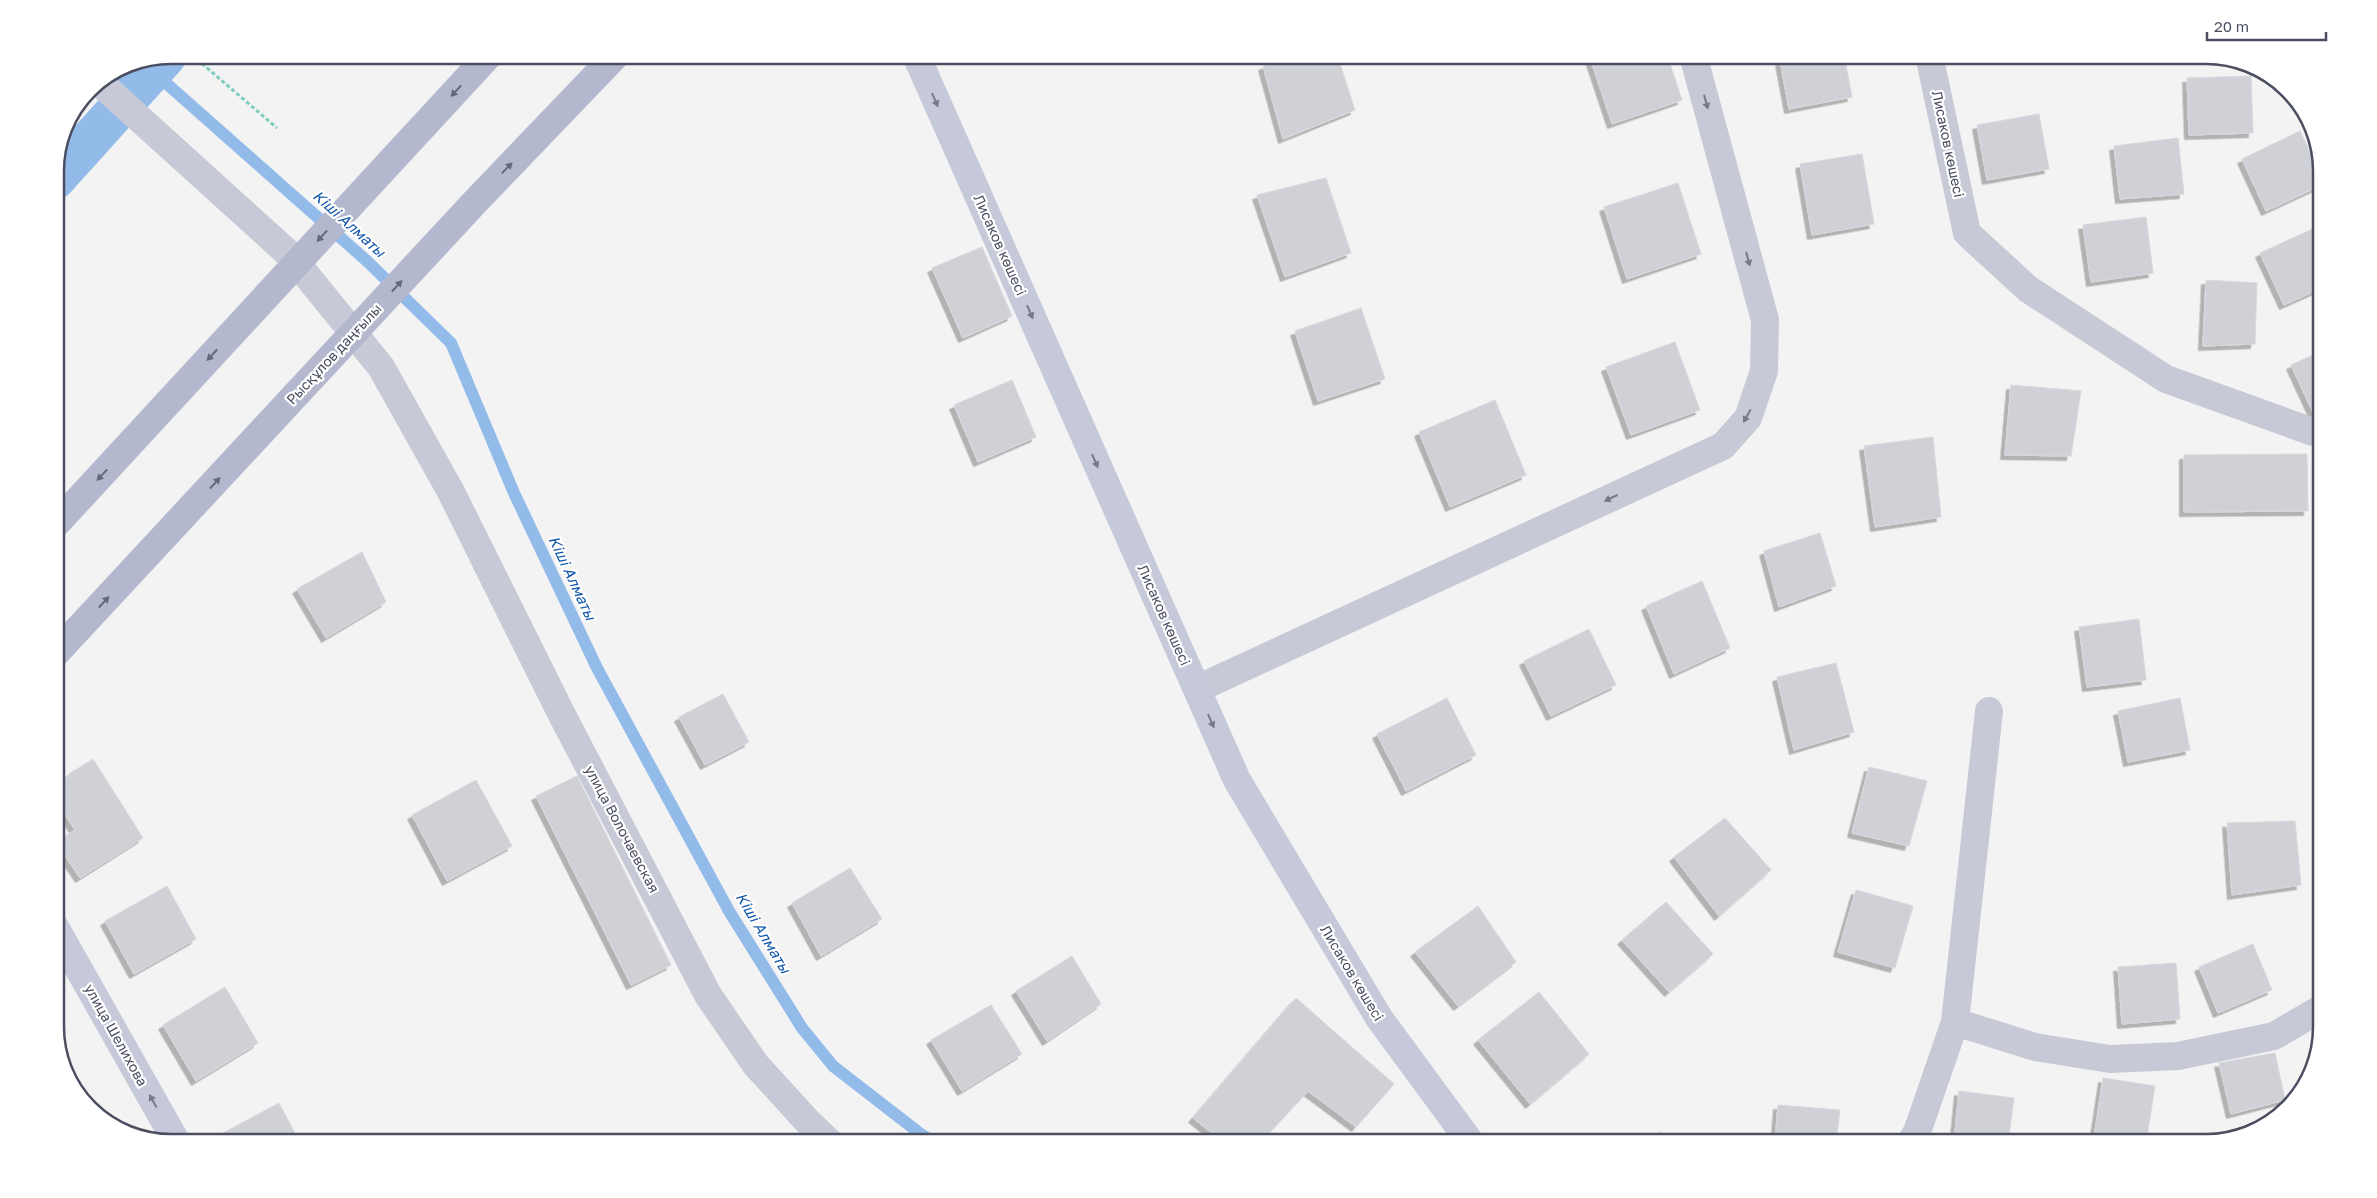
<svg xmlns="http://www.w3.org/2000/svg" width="2377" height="1198" font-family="'Golos Text',sans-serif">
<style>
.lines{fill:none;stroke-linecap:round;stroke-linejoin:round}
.stream{stroke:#93bbea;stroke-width:12}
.canal{stroke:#93bbea;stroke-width:41}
.building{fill:#d0d1d6;stroke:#d7d7dd;filter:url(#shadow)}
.path{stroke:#7dccc0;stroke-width:3;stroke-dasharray:4 2.5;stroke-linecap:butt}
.street{stroke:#c7cad6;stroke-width:28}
.secondary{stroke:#c6c9da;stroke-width:28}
.primary{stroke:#b4b8cf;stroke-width:28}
.oneway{fill:#65687c}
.oneway2{fill:#76798b}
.oneway3{fill:#767989}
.labels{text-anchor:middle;stroke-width:4.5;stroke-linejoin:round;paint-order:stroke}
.street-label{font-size:14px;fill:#4b4e60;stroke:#fff}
.water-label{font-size:15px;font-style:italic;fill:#1257ab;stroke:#fff}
.rim{fill:none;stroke:#4b4e60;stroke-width:2.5}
</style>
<defs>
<filter id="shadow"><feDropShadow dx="-4.5" dy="4.5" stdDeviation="0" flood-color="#0004"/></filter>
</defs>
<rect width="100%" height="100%" fill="#f4f3f3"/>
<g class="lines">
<path class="stream" d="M141 61 368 262 451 343 514 493 597 668 729 911 802 1028 833 1066 922 1135 936 1143"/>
<path class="canal" d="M55 179 166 56"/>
</g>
<path class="building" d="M1297 55H1337L1355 110 1283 139 1263 66Z
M1589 55H1667L1682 100 1612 124Z
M1779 55H1844L1852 97 1789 109Z
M2251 76 2253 133 2189 135 2187 78Z
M2039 114 2049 169 1987 180 1977 125Z
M2300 131 2322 178V185L2266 211 2242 159Z
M2178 138 2184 194 2120 199 2114 146Z
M1862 154 1874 224 1812 235 1800 164Z
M1326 178 1351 253 1285 277 1257 195Z
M1678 183 1701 254 1627 279 1604 207Z
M2146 217 2153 273 2091 282 2083 225Z
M2319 226 2322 232V288L2284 305 2260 253Z
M982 247 1012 316 963 338 932 268Z
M2206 280 2257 283 2255 344 2203 346Z
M1361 308 1385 379 1318 401 1295 331Z
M1675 342 1700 410 1631 435 1606 367Z
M2322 351V414L2315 417 2291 365Z
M1012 380 1036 437 978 462 954 405Z
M2011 385 2081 391 2071 456 2005 455Z
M1495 400 1526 475 1450 507 1419 432Z
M1933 437 1941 517 1875 527 1864 446Z
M2307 454 2308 511 2184 512V455Z
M1820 533 1836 586 1779 607 1764 551Z
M362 552 386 602 326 638 297 589Z
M1702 581 1730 648 1674 674 1646 606Z
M2139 619 2146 680 2087 687 2079 627Z
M1589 629 1616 685 1551 716 1524 661Z
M1836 663 1854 732 1794 750 1777 677Z
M723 694 749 742 705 765 679 717Z
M1447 698 1476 755 1406 791 1377 734Z
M2180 698 2190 750 2128 762 2118 711Z
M93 759 143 838 80 878 56 842 75 830 55 799 69 774Z
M1869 767 1927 781 1909 846 1852 833Z
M577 776 671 965 631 985 536 796Z
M476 780 512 846 447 881 412 815Z
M1725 818 1771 870 1719 916 1674 857Z
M2295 821 2301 885 2232 895 2227 823Z
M850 868 882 919 821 956 792 903Z
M167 886 196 939 134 974 105 921Z
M1856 890 1913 906 1895 968 1838 952Z
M1666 902 1713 954 1669 992 1622 940Z
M1478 906 1516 962 1458 1006 1415 952Z
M2253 944 2272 990 2218 1013 2199 967Z
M1072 956 1101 1004 1047 1041 1016 991Z
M2176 963 2180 1019 2122 1024 2118 967Z
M225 987 258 1043 196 1081 163 1025Z
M1539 992 1589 1054 1530 1104 1478 1040Z
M1296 998 1394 1084 1356 1127 1308 1091 1260 1143H1224L1193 1118Z
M991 1005 1022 1054 962 1091 931 1040Z
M2275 1053 2285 1100 2231 1114 2219 1063Z
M2103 1078 2155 1086 2146 1143 2094 1138Z
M1959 1091 2014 1098 2008 1143H1954Z
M279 1103 300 1143H228L223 1133Z
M1778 1105 1840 1110 1836 1143H1775Z
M2239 1128 2240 1133 2206 1143H2185Z
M1660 1132 1688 1143H1655Z"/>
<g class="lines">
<path class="path" d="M192 55 277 128"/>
<path class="street" d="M1929 55 1967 233 2028 289 2166 379 2313 432H2322
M99 82 290 255 381 367 450 490 562 715 708 995 756 1065 808 1122 830 1143
M1197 689 1723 446 1748 418 1764 371 1765 320 1693 55
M1955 1022 2035 1047 2110 1059 2178 1056 2274 1036 2322 1008
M1910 1143 1917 1132 1955 1022 1989 711"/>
<path class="secondary" d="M916 55 1237 780 1379 1018 1471 1143
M55 927 177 1143"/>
<path class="primary" d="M55 525 489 55
M55 654 475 202 616 55"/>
</g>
<defs><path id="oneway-solid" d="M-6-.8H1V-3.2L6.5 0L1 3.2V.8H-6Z" transform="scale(1.25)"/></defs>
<g class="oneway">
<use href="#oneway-solid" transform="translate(456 91) rotate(133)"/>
<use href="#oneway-solid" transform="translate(507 168) rotate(-46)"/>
<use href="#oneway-solid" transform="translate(322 236) rotate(133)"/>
<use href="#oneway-solid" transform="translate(397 286) rotate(-47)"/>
<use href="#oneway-solid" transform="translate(212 355) rotate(133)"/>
<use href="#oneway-solid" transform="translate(102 475) rotate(133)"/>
<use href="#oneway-solid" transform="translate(215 483) rotate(-47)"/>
<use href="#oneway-solid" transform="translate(104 602) rotate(-47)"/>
</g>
<g class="oneway2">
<use href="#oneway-solid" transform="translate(935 100) rotate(66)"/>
<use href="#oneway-solid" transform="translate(1030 312) rotate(66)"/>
<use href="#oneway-solid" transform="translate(1095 461) rotate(66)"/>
<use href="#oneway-solid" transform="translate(1211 721) rotate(66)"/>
<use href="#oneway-solid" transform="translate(153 1101) rotate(-119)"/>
</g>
<g class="oneway3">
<use href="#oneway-solid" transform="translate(1706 102) rotate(75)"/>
<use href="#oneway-solid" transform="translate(1748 259) rotate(75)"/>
<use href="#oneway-solid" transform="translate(1747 416) rotate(119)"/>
<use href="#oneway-solid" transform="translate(1611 498) rotate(155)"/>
</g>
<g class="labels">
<g class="street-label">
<text transform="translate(1948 144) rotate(78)" y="5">Лисаков көшесі</text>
<text transform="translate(1000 245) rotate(66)" y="5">Лисаков көшесі</text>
<text transform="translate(334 354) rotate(-47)" y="5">Рысқұлов даңғылы</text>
<text transform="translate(1164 615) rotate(66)" y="5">Лисаков көшесі</text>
<text transform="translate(622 829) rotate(62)" y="5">улица Волочаевская</text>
<text transform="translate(1352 973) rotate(59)" y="5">Лисаков көшесі</text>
<text transform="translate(116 1035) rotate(61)" y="5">улица Шелихова</text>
</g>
<g class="water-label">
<text transform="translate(349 224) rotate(42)" y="5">Кіші Алматы</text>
<text transform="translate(572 578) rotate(65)" y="5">Кіші Алматы</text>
<text transform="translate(763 933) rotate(59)" y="5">Кіші Алматы</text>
</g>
</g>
<path d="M0 0H2377V1198H0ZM171 64H2206A107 107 0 0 1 2313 171V1027A107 107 0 0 1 2206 1134H171A107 107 0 0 1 64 1027V171A107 107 0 0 1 171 64Z" fill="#fff" fill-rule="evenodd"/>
<path class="rim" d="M171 64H2206A107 107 0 0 1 2313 171V1027A107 107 0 0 1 2206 1134H171A107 107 0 0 1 64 1027V171A107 107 0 0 1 171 64Z"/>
<path d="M2207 32v8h119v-8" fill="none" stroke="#4b4e60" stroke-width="2.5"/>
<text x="2214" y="32" font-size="15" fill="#4b4e60" stroke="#ffffff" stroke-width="4" paint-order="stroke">20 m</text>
</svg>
